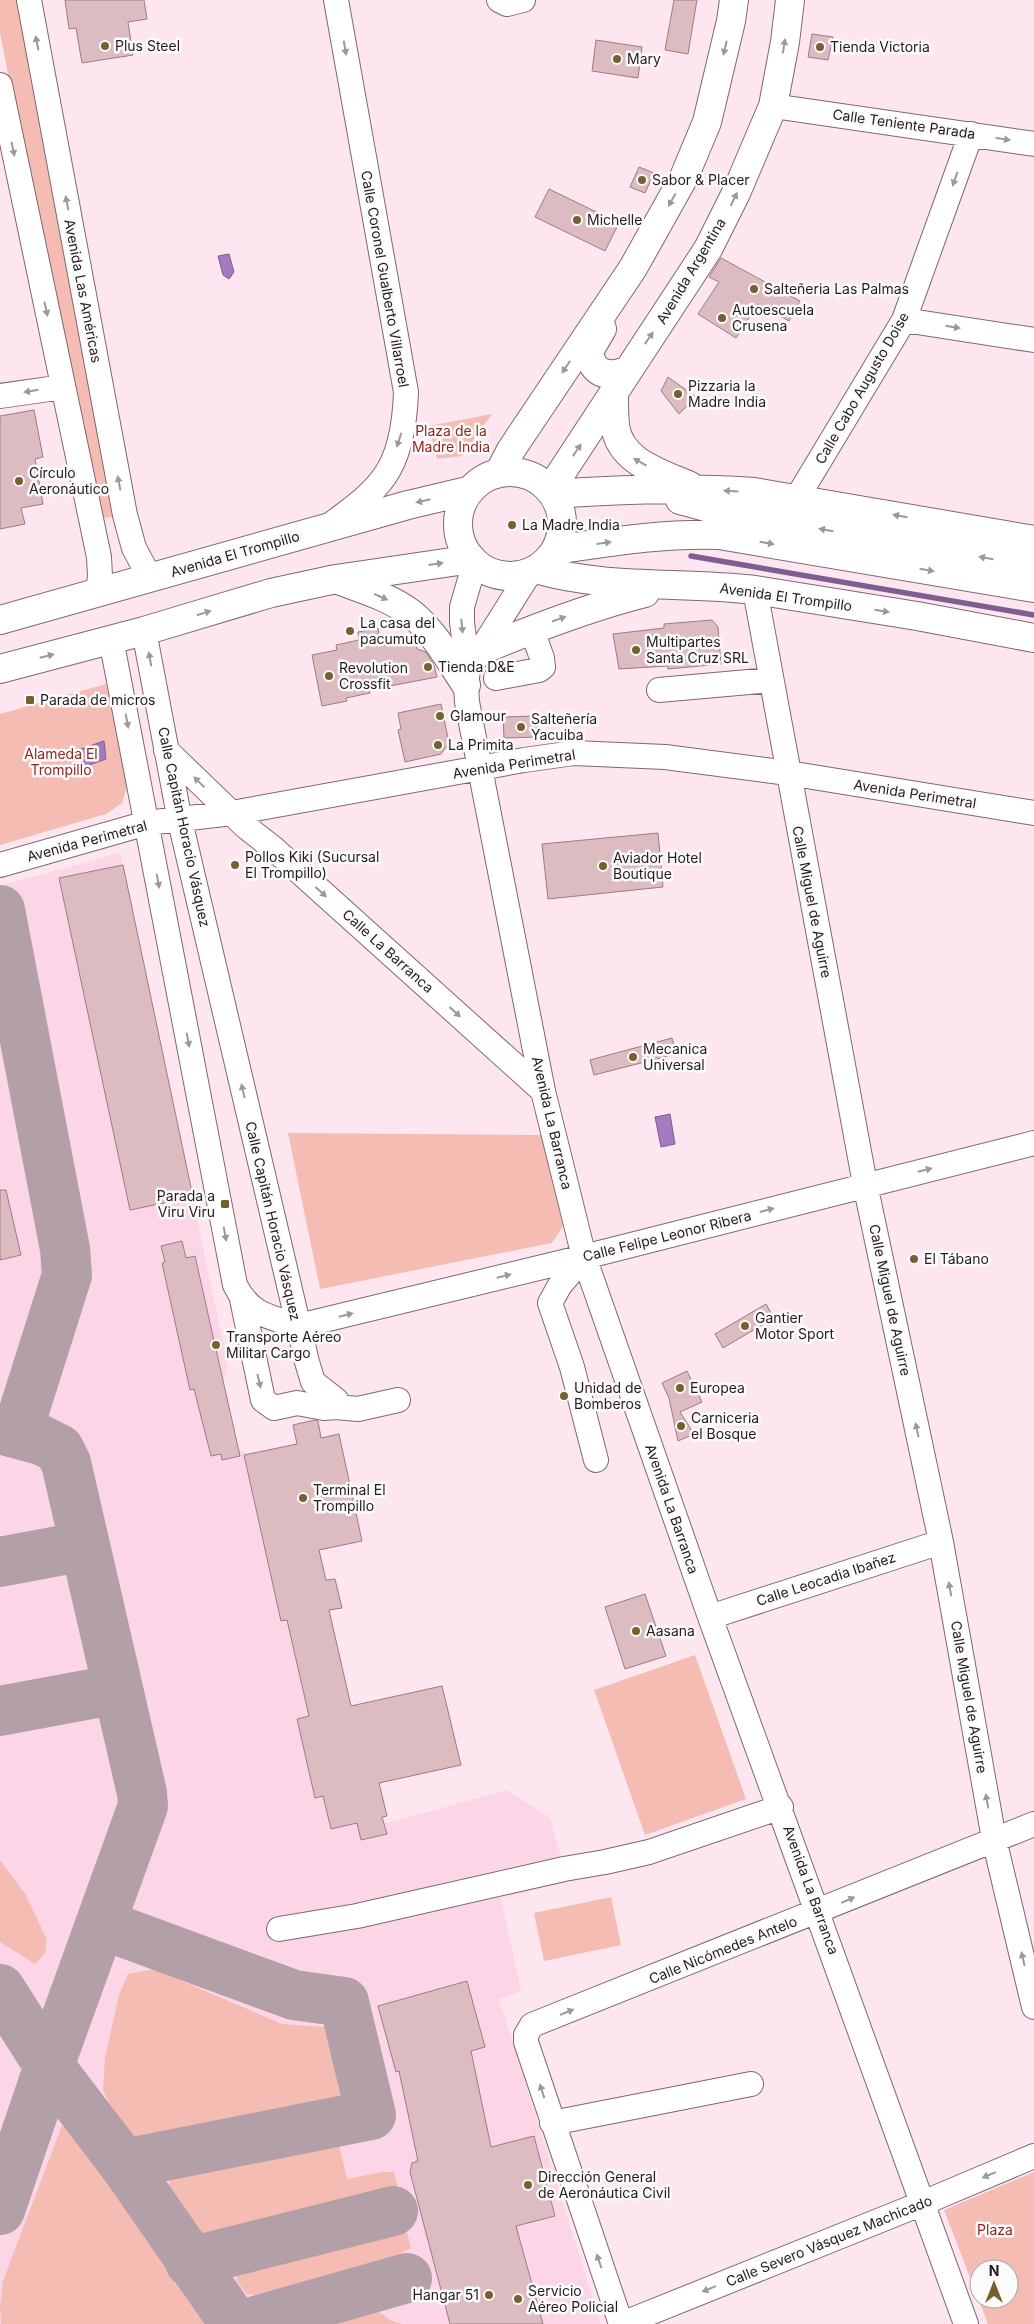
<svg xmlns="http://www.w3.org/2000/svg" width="1034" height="2324" font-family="Inter,sans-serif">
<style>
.built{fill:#fcd6e6}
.green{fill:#f4bcb3;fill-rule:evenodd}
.water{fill:#a47bc0;stroke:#7e5e90}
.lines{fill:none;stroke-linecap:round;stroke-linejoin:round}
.stream{stroke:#7e5e90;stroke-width:5.5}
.taxiway{stroke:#b29fa8;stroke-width:50}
.building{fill:#dcbcc0;stroke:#9b7d81}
.minor-casing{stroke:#806672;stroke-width:26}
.major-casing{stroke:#806672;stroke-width:30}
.minor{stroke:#fff;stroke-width:24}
.major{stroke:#fff;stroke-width:28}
.oneway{fill:#9d989b}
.poi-dot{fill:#756130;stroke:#fbfbfb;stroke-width:2}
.labels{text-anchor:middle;stroke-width:5;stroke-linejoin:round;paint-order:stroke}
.poi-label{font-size:14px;fill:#261b20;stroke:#fbfbfb;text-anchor:start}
.street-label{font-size:14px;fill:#261b20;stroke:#fbfbfb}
.park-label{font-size:14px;fill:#90281f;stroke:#fbfbfb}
</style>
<rect width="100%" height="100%" fill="#fee6f0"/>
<path class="built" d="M120 853 228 1366 223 1383 239 1449 248 1454 297 1444 293 1425 317 1420 322 1438 339 1434 362 1541 319 1550 326 1580 335 1579 342 1608 329 1611 351 1706 442 1686 461 1765 380 1783 387 1816 382 1817 384 1824 507 1790 550 1818 568 1882 501 1898 521 1991 499 1999 601 2324H0V886Z"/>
<path class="green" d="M0 0H24L121 515 96 520 0 33Z
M492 414 462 456 437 459 429 426Z
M106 684 128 784 122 803 106 814 0 845V714Z
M288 1133 543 1135 563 1226 552 1243 320 1289Z
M695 1655 746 1799 645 1835 594 1690Z
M0 1860 26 1895 47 1940 45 1953 35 1964 0 1942Z
M611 1897 621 1945 544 1961 534 1913Z
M154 1969 282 2024 341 2028 359 2104 147 2144 126 2138 103 2090 105 2058 119 1995 128 1974Z
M67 2112 218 2324H1L0 2305 3 2281Z
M326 2136 339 2144 347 2179 381 2172H394L399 2191 391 2200 215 2236 198 2234 169 2192V2170L180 2161Z
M1034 2172V2324H988L944 2210ZM979 2269H1009V2299H979Z
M406 2230 411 2248 357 2277 272 2298 246 2294 237 2281V2268L245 2261 376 2231Z
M360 2298 390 2320 402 2324H278V2321L297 2312Z"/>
<path class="water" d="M229 254 234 272 229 279 223 275 218 256Z
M104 741 106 759 83 767 78 750Z
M670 1114 675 1144 661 1147 655 1117Z"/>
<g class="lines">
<path class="stream" d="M691 556 1034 615"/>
<path class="taxiway" d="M0 910 65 1249 67 1275 17 1433
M0 1429 41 1440 59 1449 66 1463 142 1793 143 1806 49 2066 0 2210
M0 1562 85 1546
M0 1711 118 1689
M101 1924 294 1995 344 2002 371 2115 124 2164
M0 1989 49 2066 124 2164 235 2324
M190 2262 393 2211
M245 2324 407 2278"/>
</g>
<path class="building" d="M65 0H144L147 19 128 22 133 55 82 63 76 28 69 29Z
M674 0H697L688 54 665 50Z
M812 34 833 37 828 60 808 57Z
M596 40 642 47 638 78 592 71Z
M639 167 654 173 645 193 630 187Z
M549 189 619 223 605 251 535 217Z
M721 258 800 301 789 321 758 304 736 338 698 314 719 282 709 277Z
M668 377 696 397 679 414 661 391Z
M34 410 43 457 35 459 43 504 21 508 25 524 0 529V416Z
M712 620 718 627 721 664 668 669V666L619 669 613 634 664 628V624Z
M378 628 381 646 415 639 417 649 426 652 434 665 437 677 369 690 370 693 346 698 347 701 322 706 312 655 337 650 336 645 359 640 358 632Z
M441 704 449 743 441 754 405 762 398 730 401 729 398 713Z
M537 716 538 737 504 738 503 717Z
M658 833 663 887 548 899 542 844Z
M123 865 193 1197 130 1210 59 878Z
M672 1038 676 1054 594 1075 590 1060Z
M0 1190H6L21 1255 0 1260Z
M182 1241 186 1258 195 1256 240 1456 222 1460 221 1454 211 1456 194 1389 190 1390 162 1263 165 1262 161 1246Z
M766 1304 774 1318 723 1348 715 1334Z
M687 1371 702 1402 680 1412 694 1434 678 1441 669 1398 662 1383Z
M315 1420 318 1421 321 1438 339 1434 362 1541 319 1550 326 1580 335 1579 342 1608 329 1610 351 1706 442 1686 461 1765 379 1783 387 1816 382 1817 387 1834 361 1840 357 1823 331 1829 323 1796 315 1798 297 1719 309 1716 287 1620 281 1621 244 1455 297 1444 293 1425Z
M645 1594 666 1656 625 1669 605 1607Z
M467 1981 485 2047 471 2051 491 2147 534 2136 555 2216 516 2226 543 2324H450L410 2172 412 2163 418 2161 399 2071 396 2072 378 2006Z"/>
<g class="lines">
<g class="minor-casing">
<path id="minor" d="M29 0 125 515 134 548 150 578
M499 0 507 4 523 0
M0 85 99 557 100 576 98 593
M773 106 1034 144
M904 320 1034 340
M0 396 63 387
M797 498 904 320 971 134
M329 526C348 511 370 497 384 477 401 454 405 420 406 392L336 0
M475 562 462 607V622L468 670 466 685 467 702 543 1091 584 1257 710 1617 966 2324
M755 590 865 1184 941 1542 994 1839 1034 2007
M144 631 180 821 307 1362 313 1382 336 1400V1407
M111 639 235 1285C250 1315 269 1317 299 1326
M476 658 530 572
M496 678 539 670 543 667 542 658 532 630
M659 690 771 680
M166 750 246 827 273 848 543 1091
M0 865 147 823 232 813 524 760 574 753 665 757 788 773 1034 813
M584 1257 560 1285 550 1303 572 1367 596 1460
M242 1299 263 1400 274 1408 297 1403 324 1408 336 1407 358 1409 398 1400
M299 1326 584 1257 1034 1143
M710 1617 941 1542
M279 1929 357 1916 564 1869 605 1862 649 1852 781 1807
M552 2123 751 2084
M621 2324 526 2042V2035L532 2025 1034 1824
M622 2324 923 2203 1034 2156"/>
</g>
<g class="major-casing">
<path id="major" d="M602 329 589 351C592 374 607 378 627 371
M614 394C614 404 614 415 615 425 619 462 661 473 690 486
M458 524a52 52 0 1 1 104 0a52 52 0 1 1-104 0Z
M499 473 511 450 633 268 684 177 707 122 731 21 734 0
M550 490 708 249 736 193 773 106 785 42 790 0
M553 494C620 489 687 487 754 492L1034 540
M680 500 735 515 1034 566
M555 550C610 542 664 533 719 535L1034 588
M536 569C608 590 682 581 755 590L917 616 1034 638
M338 580C362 589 390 597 412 614 435 633 450 661 466 685
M0 620 408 505 471 490
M482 650C535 628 589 607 645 593
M0 669 144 631 271 593 336 579 472 559"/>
</g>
<use href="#minor" class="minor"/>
<use href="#major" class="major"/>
</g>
<defs><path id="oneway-solid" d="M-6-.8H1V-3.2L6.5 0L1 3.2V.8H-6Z" transform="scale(1.25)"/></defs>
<g class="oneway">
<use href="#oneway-solid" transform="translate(37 43) rotate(-101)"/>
<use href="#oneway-solid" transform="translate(784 46) rotate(-81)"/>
<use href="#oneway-solid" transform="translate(345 48) rotate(80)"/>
<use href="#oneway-solid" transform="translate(725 48) rotate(103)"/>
<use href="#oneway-solid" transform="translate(1003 139) rotate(9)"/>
<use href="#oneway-solid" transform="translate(13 149) rotate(78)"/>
<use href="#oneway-solid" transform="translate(955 179) rotate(110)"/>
<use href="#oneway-solid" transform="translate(734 199) rotate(-64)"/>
<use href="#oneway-solid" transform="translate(672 200) rotate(119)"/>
<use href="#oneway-solid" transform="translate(67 203) rotate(-101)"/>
<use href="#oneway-solid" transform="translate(46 309) rotate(78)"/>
<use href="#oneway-solid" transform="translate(953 327) rotate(9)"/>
<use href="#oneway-solid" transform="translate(649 338) rotate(-55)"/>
<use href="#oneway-solid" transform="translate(566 367) rotate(124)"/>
<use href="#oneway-solid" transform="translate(31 391) rotate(171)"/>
<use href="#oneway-solid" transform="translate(399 440) rotate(108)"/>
<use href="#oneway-solid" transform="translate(577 450) rotate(-56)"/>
<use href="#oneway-solid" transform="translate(640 462) rotate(-151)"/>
<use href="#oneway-solid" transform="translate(119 483) rotate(-101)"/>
<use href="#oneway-solid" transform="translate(731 491) rotate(-176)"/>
<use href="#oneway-solid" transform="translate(423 501) rotate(167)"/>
<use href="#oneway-solid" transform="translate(900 516) rotate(-170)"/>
<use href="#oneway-solid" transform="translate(826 530) rotate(-170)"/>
<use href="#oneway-solid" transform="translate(604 543) rotate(-8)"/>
<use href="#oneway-solid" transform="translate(767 543) rotate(10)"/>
<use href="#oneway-solid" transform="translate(986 558) rotate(-170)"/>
<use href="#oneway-solid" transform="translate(436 564) rotate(-8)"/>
<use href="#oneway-solid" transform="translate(927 570) rotate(10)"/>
<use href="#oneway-solid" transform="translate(381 597) rotate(24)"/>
<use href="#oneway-solid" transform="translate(882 611) rotate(9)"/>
<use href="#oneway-solid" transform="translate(204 613) rotate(-17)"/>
<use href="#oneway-solid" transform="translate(559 619) rotate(-19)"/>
<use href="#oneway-solid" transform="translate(462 626) rotate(84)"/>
<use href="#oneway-solid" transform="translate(47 656) rotate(-14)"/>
<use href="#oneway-solid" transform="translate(150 659) rotate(-100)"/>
<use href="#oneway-solid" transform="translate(127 721) rotate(79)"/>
<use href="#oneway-solid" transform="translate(199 782) rotate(-136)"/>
<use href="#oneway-solid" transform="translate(158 881) rotate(79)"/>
<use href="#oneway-solid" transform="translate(321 892) rotate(42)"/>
<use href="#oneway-solid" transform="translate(455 1012) rotate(42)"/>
<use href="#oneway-solid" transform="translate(188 1040) rotate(79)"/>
<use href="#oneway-solid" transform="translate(243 1091) rotate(-103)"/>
<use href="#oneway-solid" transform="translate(925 1170) rotate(-14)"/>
<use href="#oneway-solid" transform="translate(767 1210) rotate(-15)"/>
<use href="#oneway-solid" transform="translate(225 1234) rotate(79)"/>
<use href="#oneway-solid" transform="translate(504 1276) rotate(-14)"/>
<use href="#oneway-solid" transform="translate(346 1315) rotate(-14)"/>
<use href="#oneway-solid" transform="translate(259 1381) rotate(77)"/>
<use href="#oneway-solid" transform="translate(917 1430) rotate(-102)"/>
<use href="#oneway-solid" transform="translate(950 1589) rotate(-100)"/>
<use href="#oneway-solid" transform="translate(987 1801) rotate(-100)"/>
<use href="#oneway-solid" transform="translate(848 1900) rotate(-23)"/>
<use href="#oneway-solid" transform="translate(1023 1959) rotate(-103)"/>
<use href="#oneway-solid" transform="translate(567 2012) rotate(-22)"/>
<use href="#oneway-solid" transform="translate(542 2091) rotate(-108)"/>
<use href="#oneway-solid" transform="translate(989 2175) rotate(157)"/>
<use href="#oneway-solid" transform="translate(599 2261) rotate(-109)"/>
<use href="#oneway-solid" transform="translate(709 2289) rotate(158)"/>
</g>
<g class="poi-dot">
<circle cx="105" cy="46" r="5"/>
<circle cx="820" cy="47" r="5"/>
<circle cx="617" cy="59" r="5"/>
<circle cx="642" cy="180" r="5"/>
<circle cx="577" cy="220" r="5"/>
<circle cx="754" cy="289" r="5"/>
<circle cx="722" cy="318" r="5"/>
<circle cx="678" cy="394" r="5"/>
<circle cx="19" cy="481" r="5"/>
<circle cx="512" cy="525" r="5"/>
<circle cx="350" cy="631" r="5"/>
<circle cx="636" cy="650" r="5"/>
<circle cx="428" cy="667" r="5"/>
<circle cx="329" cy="676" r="5"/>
<rect x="25" y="695" width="10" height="10" rx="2.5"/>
<circle cx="440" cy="716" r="5"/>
<circle cx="521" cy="727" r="5"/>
<circle cx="438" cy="745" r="5"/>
<circle cx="235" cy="865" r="5"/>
<circle cx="603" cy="866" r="5"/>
<circle cx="633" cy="1057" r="5"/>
<rect x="220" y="1199" width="10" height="10" rx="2.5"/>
<circle cx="914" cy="1259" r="5"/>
<circle cx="745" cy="1326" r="5"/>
<circle cx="216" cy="1345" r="5"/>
<circle cx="680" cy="1388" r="5"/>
<circle cx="564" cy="1396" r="5"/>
<circle cx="681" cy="1426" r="5"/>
<circle cx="303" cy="1498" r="5"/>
<circle cx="636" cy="1631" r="5"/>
<circle cx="528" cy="2185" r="5"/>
<circle cx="489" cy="2295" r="5"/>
<circle cx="518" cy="2299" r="5"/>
</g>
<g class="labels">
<g class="poi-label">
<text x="115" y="51">Plus Steel</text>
<text x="830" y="52">Tienda Victoria</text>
<text x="627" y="64">Mary</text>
<text x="652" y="185">Sabor &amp; Placer</text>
<text x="587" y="225">Michelle</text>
<text x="764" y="294">Salteñeria Las Palmas</text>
<text x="732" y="315">Autoescuela<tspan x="732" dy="16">Crusena</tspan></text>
<text x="688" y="391">Pizzaria la<tspan x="688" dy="16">Madre India</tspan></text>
<text x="29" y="478">Círculo<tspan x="29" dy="16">Aeronáutico</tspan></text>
<text x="522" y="530">La Madre India</text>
<text x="360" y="628">La casa del<tspan x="360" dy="16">pacumuto</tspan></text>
<text x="646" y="647">Multipartes<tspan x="646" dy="16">Santa Cruz SRL</tspan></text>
<text x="438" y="672">Tienda D&amp;E</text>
<text x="339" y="673">Revolution<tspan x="339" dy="16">Crossfit</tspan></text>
<text x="40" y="705">Parada de micros</text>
<text x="450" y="721">Glamour</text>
<text x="531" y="724">Salteñería<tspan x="531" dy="16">Yacuiba</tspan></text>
<text x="448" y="750">La Primita</text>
<text x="245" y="862">Pollos Kiki (Sucursal<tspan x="245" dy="16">El Trompillo)</tspan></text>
<text x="613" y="863">Aviador Hotel<tspan x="613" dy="16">Boutique</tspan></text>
<text x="643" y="1054">Mecanica<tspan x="643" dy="16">Universal</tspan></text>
<text x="215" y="1201" text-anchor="end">Parada a<tspan x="215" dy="16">Viru Viru</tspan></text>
<text x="924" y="1264">El Tábano</text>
<text x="755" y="1323">Gantier<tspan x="755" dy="16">Motor Sport</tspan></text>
<text x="226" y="1342">Transporte Aéreo<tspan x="226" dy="16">Militar Cargo</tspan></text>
<text x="574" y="1393">Unidad de<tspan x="574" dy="16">Bomberos</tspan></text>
<text x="690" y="1393">Europea</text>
<text x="691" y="1423">Carniceria<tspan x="691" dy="16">el Bosque</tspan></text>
<text x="313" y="1495">Terminal El<tspan x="313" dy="16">Trompillo</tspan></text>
<text x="646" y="1636">Aasana</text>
<text x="538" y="2182">Dirección General<tspan x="538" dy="16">de Aeronáutica Civil</tspan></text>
<text x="528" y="2296">Servicio<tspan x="528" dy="16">Aéreo Policial</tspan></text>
<text x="479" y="2300" text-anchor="end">Hangar 51</text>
</g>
<g class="street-label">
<text transform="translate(904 124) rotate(8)" y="5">Calle Teniente Parada</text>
<text transform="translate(691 271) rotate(-59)" y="5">Avenida Argentina</text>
<text transform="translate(385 279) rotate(80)" y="5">Calle Coronel Gualberto Villarroel</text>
<text transform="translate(83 291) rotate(79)" y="5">Avenida Las Américas</text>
<text transform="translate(862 388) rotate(-60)" y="5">Calle Cabo Augusto Doise</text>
<text transform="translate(235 554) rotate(-16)" y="5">Avenida El Trompillo</text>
<text transform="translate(786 597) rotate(8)" y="5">Avenida El Trompillo</text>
<text transform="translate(514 764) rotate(-9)" y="5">Avenida Perimetral</text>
<text transform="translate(915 794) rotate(9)" y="5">Avenida Perimetral</text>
<text transform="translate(184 827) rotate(78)" y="5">Calle Capitán Horacio Vásquez</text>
<text transform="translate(87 841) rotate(-15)" y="5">Avenida Perimetral</text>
<text transform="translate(812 902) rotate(79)" y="5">Calle Miguel de Aguirre</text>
<text transform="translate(388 951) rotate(42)" y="5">Calle La Barranca</text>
<text transform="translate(552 1123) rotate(77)" y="5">Avenida La Barranca</text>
<text transform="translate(273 1221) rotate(77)" y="5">Calle Capitán Horacio Vásquez</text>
<text transform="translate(667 1236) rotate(-14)" y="5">Calle Felipe Leonor Ribera</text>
<text transform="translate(890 1300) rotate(78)" y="5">Calle Miguel de Aguirre</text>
<text transform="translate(672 1509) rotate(71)" y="5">Avenida La Barranca</text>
<text transform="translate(826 1579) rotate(-18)" y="5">Calle Leocadia Ibañez</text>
<text transform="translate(969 1697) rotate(80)" y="5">Calle Miguel de Aguirre</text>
<text transform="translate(811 1890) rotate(70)" y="5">Avenida La Barranca</text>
<text transform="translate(723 1950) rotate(-22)" y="5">Calle Nicómedes Antelo</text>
<text transform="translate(829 2241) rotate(-22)" y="5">Calle Severo Vásquez Machicado</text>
</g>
<g class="park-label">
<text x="451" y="436">Plaza de la<tspan x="451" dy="16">Madre India</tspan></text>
<text x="61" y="759">Alameda El<tspan x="61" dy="16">Trompillo</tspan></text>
<text x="995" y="2235">Plaza</text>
</g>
</g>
<g transform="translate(994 2284)"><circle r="24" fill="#fbfbfb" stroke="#a6a1a3"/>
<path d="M0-4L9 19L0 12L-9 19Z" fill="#756130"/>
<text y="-8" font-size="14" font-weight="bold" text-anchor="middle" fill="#261b20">N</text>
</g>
</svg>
